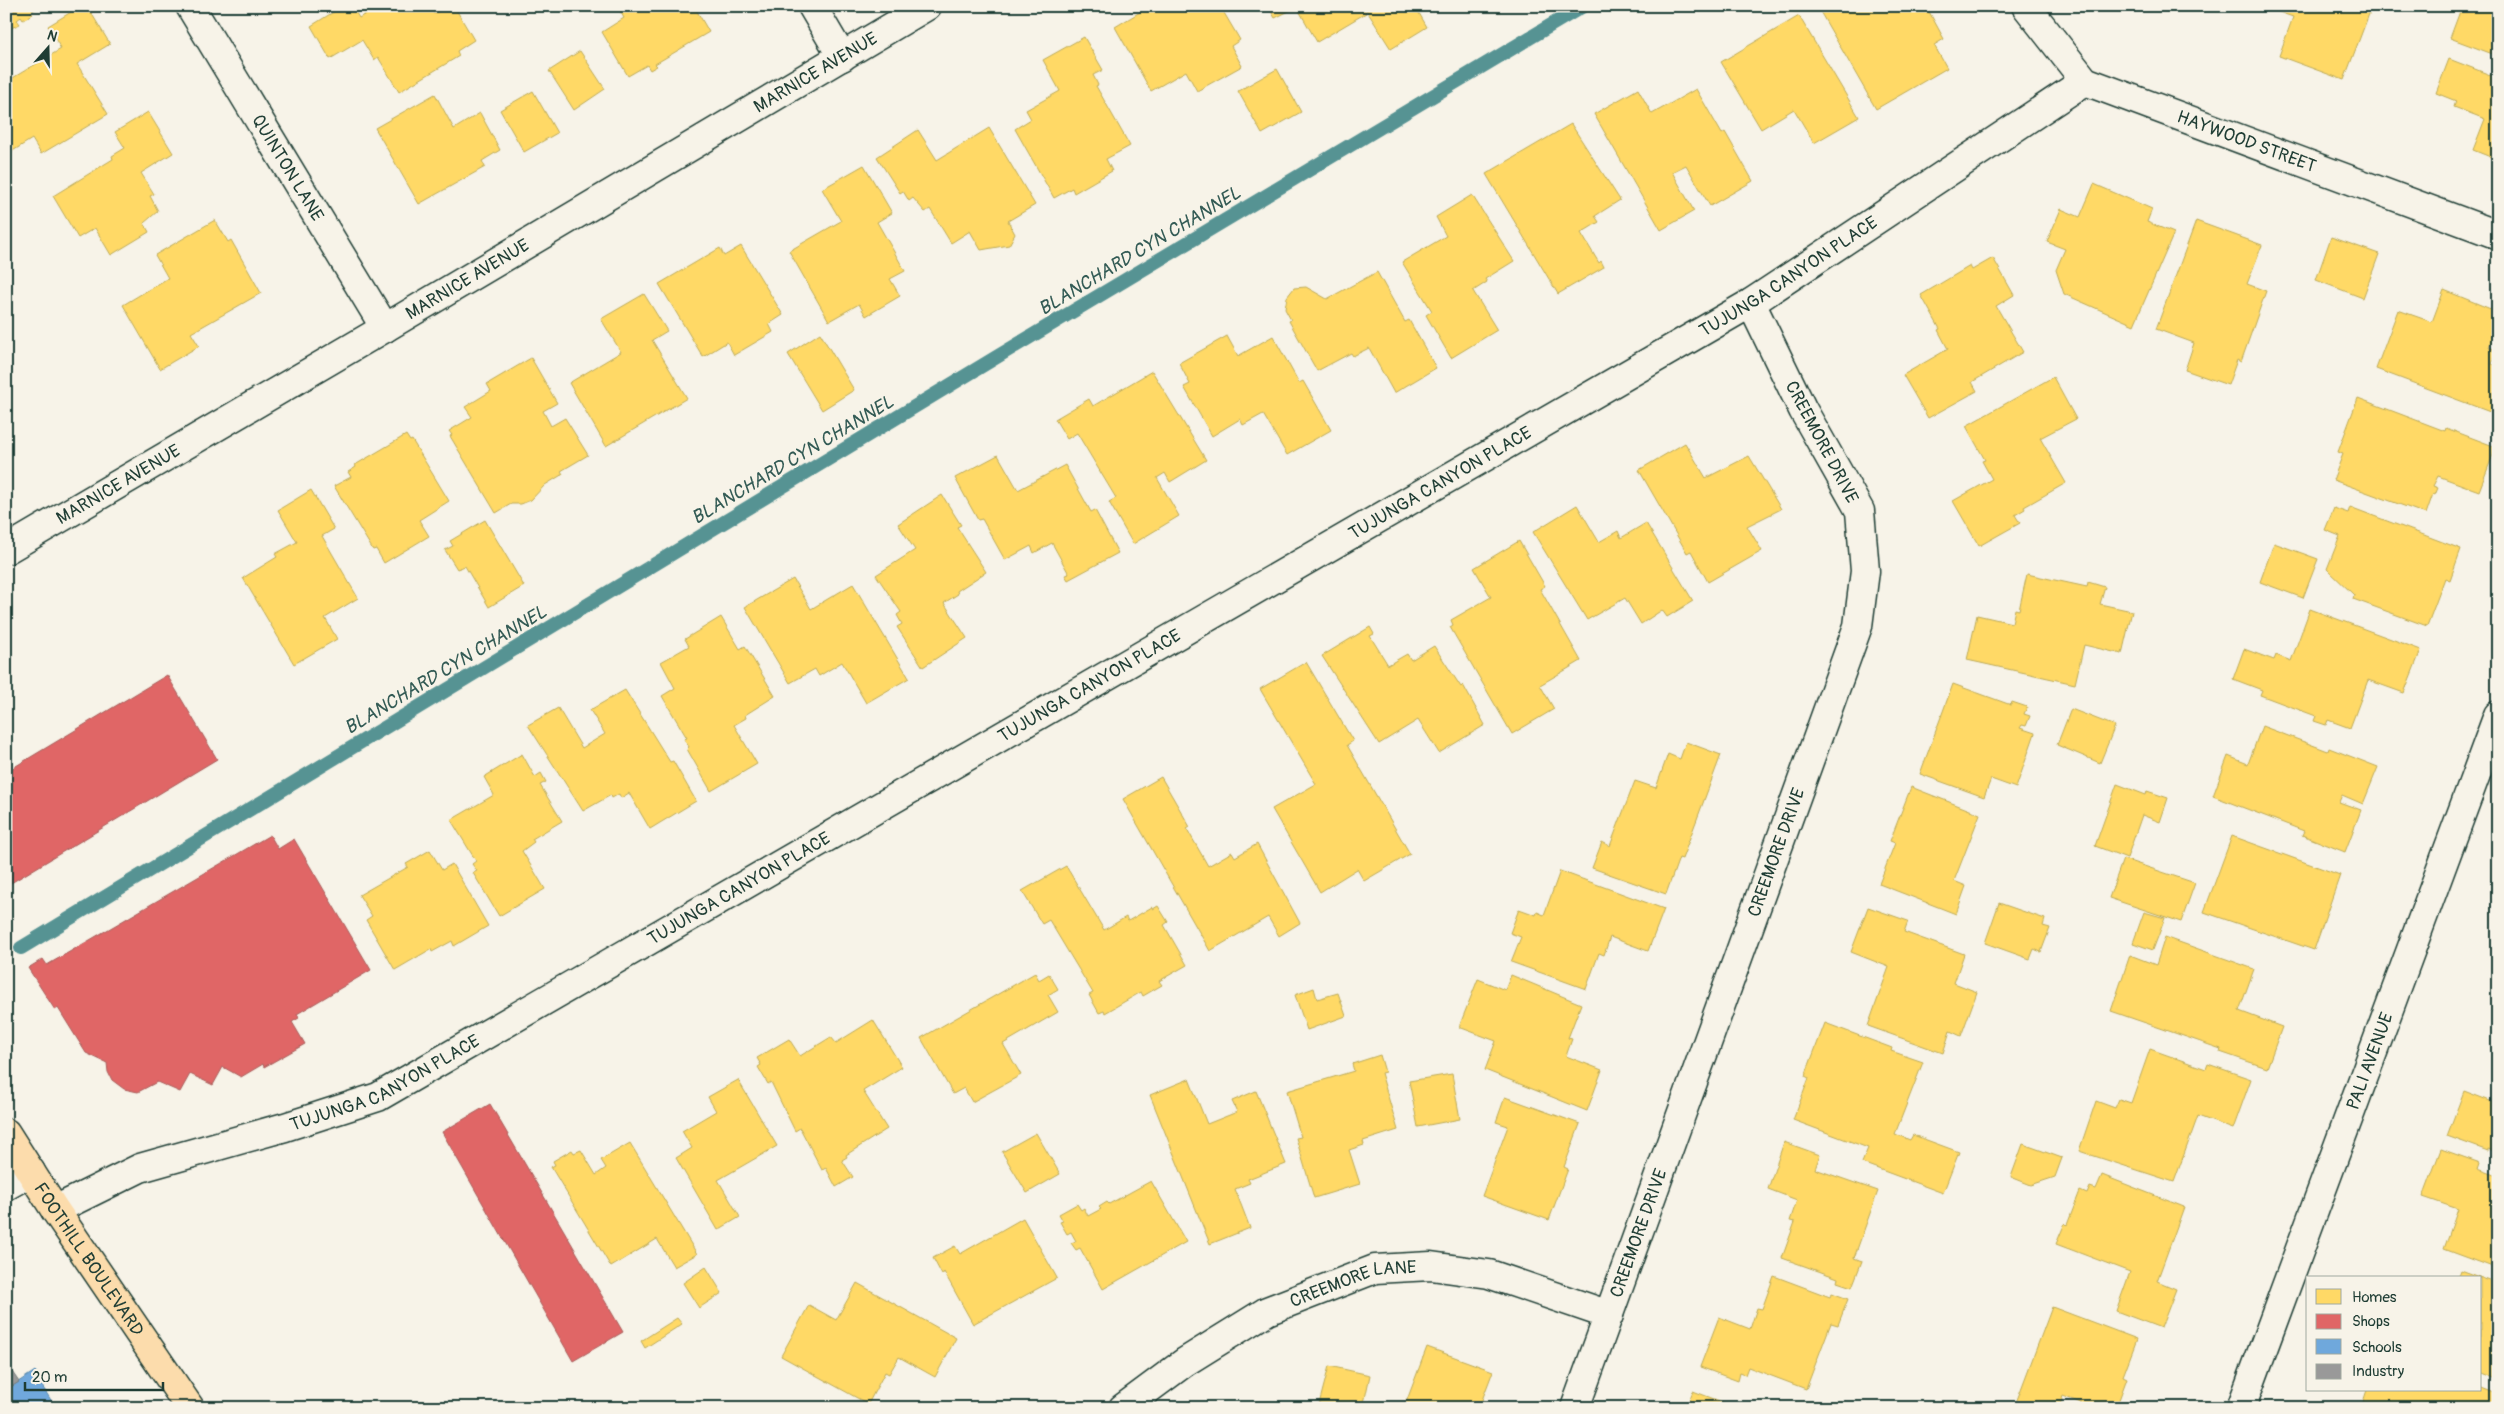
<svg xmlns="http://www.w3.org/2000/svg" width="2504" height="1414" font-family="Pangolin,sans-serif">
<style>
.homes{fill:#ffd966;stroke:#bcaa57}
.shops{fill:#e06666;stroke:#a65a57}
.schools{fill:#6fa8dc;stroke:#5788aa}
.industry{fill:#999;stroke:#747d7b}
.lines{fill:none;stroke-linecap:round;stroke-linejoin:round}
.stream{stroke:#579393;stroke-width:14}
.street-casing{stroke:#1f3d34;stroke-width:31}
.primary-casing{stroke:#1f3d34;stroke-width:31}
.street{stroke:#f7f3e8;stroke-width:28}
.primary{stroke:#fcdcac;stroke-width:28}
.labels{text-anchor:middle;stroke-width:5;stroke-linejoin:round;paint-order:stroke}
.street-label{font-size:18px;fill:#1f3d34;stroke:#f7f3e8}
.water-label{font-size:19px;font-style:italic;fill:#325a54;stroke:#f7f3e8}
</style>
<rect width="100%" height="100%" fill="#f7f3e8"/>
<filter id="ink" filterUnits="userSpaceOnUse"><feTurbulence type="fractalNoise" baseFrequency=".02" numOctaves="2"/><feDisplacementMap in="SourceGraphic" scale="10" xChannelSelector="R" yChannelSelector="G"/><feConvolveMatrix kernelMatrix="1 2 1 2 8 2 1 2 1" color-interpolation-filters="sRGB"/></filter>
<g filter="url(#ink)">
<path class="homes" d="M6 6H38V7L31 12 33 14 23 20 21 17 17 20 20 24 11 28 9 25 6 27Z
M81 6H87L110 44 77 64 108 114 41 154 32 139 11 152 6 144V111L12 108 6 98V82L61 49 48 26Z
M343 6H352L359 18 378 6H429L434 14 448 6H454L474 40 457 51 459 56 399 92 378 57 374 60 362 40 330 59 311 26Z
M617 6H694L709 32 655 64 657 66 650 70 647 65 628 76 602 32 624 18Z
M1150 6H1220L1240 40 1231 46 1242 66 1197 91 1186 71 1151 91 1115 27Z
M1268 6H1363L1366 13 1317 42 1297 7 1275 18Z
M1368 6H1415L1427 27 1391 49 1365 8Z
M1821 6H1926L1944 39 1934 45 1947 68 1876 109 1818 8Z
M2274 6H2372L2344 80 2279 56 2293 17 2273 10Z
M2462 6H2489L2498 10V56L2450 38Z
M1799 16 1859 117 1814 143 1794 109 1761 129 1721 62Z
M1084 37 1103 70 1093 75 1098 85 1096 86 1130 146 1106 159 1112 171 1074 193 1072 188 1054 198 1015 129 1031 119 1026 110 1060 91 1043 60Z
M580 51 605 89 574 110 549 71Z
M2449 59 2498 78V160L2473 150 2485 119 2454 107 2456 101 2436 93Z
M1277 69 1301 112 1262 134 1238 91Z
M1638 89 1652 114 1696 89 1722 134 1725 132 1753 181 1710 206 1686 165 1672 172 1694 211 1661 230 1594 114Z
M533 91 557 133 524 152 500 110Z
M435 94 454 129 480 113 500 150 482 161 485 167 419 204 375 128Z
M148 112 173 153 141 173 154 194 150 196 158 211 144 223 149 232 111 255 95 228 78 238 53 196 113 159 112 156 125 148 115 132Z
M1571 124 1620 200 1595 216 1599 222 1581 233 1599 263 1601 261 1604 267 1558 294 1486 174Z
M989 128 1035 205 1008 221 1015 234 1009 245 981 250 970 231 951 243 930 209 925 212 913 198 909 201 903 191 900 193 877 157 918 130 937 160Z
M864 165 892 213 877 222 905 271 890 279 900 296 866 316 859 304 829 321 789 251 841 221 822 189Z
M2094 184 2152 209 2147 222 2174 233 2134 325 2064 294 2056 270 2065 249 2047 242 2061 209 2080 217Z
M1472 195 1514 261 1485 279 1487 282 1473 291 1497 330 1451 358 1426 315 1432 311 1402 262 1446 236 1436 217Z
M215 220 228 242 231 240 261 293 191 333 199 346 160 369 123 305 168 278 155 255Z
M2196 221 2262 245 2247 284 2266 291 2241 362 2237 360 2228 385 2185 370 2194 343 2156 329Z
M2331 237 2379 254 2363 298 2316 280Z
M741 246 783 315 769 324 773 332 734 355 727 342 703 357 659 284 720 248 724 256Z
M1993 258 2014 295 1996 306 2023 352 1972 382 1977 391 1928 418 1903 375 1948 349 1938 330 1940 329 1921 295 1970 266 1972 270Z
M1377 272 1405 322 1409 320 1436 368 1394 393 1369 348 1353 356 1351 353 1317 371 1289 321 1291 320 1285 309 1287 297 1294 288 1306 287 1327 299Z
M2444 290 2498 312V325L2489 347 2498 351 2492 364 2498 366V415L2376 369 2398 310 2432 322Z
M644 294 667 331 652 340 687 398 606 446 569 383 621 352 601 319Z
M820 333 854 390 822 410 788 354Z
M1227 336 1238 356 1273 336 1299 383 1303 381 1331 430 1287 455 1263 414 1243 425 1240 419 1212 436 1184 387 1190 384 1179 363Z
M531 358 557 403 543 411 551 426 565 418 588 455 561 471 563 474 545 485 531 500 521 504H511L496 513 450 436 452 435 449 431 472 417 465 407 491 391 487 384Z
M1152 371 1206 460 1170 482 1165 473 1157 478 1179 516 1133 544 1109 502 1116 498 1077 433 1067 439 1055 419 1089 399 1093 406Z
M2053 377 2076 419 2040 438 2066 483 2024 507 2025 509 2015 515 2020 523 1979 546 1953 501 1992 479 1982 461 1985 460 1966 426Z
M2358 398 2445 431 2446 428 2496 447 2479 491 2438 476 2433 486 2438 488 2435 495 2433 494 2426 514 2333 480 2343 454 2338 452Z
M406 435 410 441 412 440 449 501 419 520 429 536 384 563 376 549 373 550 334 486 351 477 348 472 356 467 355 465Z
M1685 443 1706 478 1749 456 1781 509 1747 526 1762 551 1708 582 1691 551 1687 553 1639 470Z
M998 455 1018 490 1065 465 1091 512 1095 510 1118 553 1068 580 1065 575 1069 574 1052 543 1034 553 1031 546 1005 560 982 519 978 520 955 478Z
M311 490 334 529 322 536 358 598 325 618 337 639 294 664 243 578 277 557 275 554 297 542 278 510Z
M942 495 961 525 957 527 986 572 957 591 958 594 944 603 967 638 923 667 897 627 902 624 897 615 901 612 876 575 915 550 898 524Z
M1577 505 1599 542 1618 531 1621 538 1646 523 1693 601 1667 617 1662 610 1641 624 1625 598 1587 620 1533 532Z
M2350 507 2461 549 2450 580 2445 578 2427 626 2353 599 2354 595 2327 569 2340 536 2325 530 2334 508 2348 513Z
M485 520 524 586 489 607 465 566 457 569 445 550 453 546 450 541Z
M1519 541 1545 586 1540 589 1581 661 1540 685 1554 709 1512 734 1450 627 1453 625 1451 620 1491 597 1474 568Z
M2274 543 2318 559 2303 598 2260 582Z
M2027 574 2087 587 2088 582 2105 587 2100 604 2132 611 2122 654 2084 645 2075 684 1967 660 1977 615 2012 623 2015 609 2019 610Z
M793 579 811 609 853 584 909 678 866 703 842 662 819 676 815 669 790 683 745 607Z
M2310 609 2421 650 2404 693 2368 680 2350 728 2328 720 2326 725 2314 721 2316 716 2260 695 2262 690 2233 679 2244 649 2274 660 2276 655 2291 661Z
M721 617 740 649 745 646 775 696 745 715 746 718 734 725 757 764 711 791 687 749 689 747 684 739 687 738 662 696 675 688 661 662 689 646 685 639Z
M1370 627 1374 634 1370 636 1388 665 1407 654 1411 660 1434 646 1461 687 1463 685 1485 725 1439 753 1418 720 1379 744 1322 656Z
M1306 662 1353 741 1347 745 1410 854 1364 881 1357 869 1320 892 1272 809 1316 784 1260 689Z
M1953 684 2011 705 2012 702 2027 707 2024 714 2030 716 2026 726 2022 725 2020 728 2035 733 2016 788 1991 779 1984 797 1920 774Z
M625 690 670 762 673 761 696 801 650 829 629 793 621 798 619 794 612 798 611 795 583 811 528 725 558 708 582 748 605 734 590 710Z
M2071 709 2115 726 2100 763 2057 745Z
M2262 726 2328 751 2329 748 2378 767 2363 804 2342 795 2339 802 2361 810 2345 852 2302 835 2304 831 2213 796 2228 756 2248 764Z
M1686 742 1721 755 1682 859 1679 858 1666 894 1592 868 1602 842 1610 846 1635 781 1656 788 1668 754 1680 759Z
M522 754 535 777 541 773 546 782 540 785 562 821 532 839 534 842 522 851 545 889 499 916 473 873 477 871 472 864 476 861 451 820 494 795 484 777Z
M1161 777 1190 827 1187 829 1208 866 1232 852 1235 857 1257 844 1300 923 1279 936 1268 917 1210 951 1123 799Z
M2117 784 2146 795 2147 791 2168 798 2160 822 2142 815 2127 858 2095 846Z
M1911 787 1980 814 1954 881 1966 886 1956 914 1879 884 1895 843 1890 841Z
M2232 836 2340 875 2314 950 2204 912Z
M430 850 442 870 452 864 488 926 454 946 452 941 432 952 431 949 395 970 366 920 372 916 359 895 408 867 406 864Z
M2123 859 2195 883 2181 922 2109 898Z
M1066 866 1104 930 1126 917 1128 921 1152 907 1153 909 1158 906 1168 922 1164 925 1187 965 1159 981 1162 985 1143 996 1141 992 1105 1013 1104 1011 1099 1013 1089 995 1093 993 1049 920 1042 924 1022 891Z
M1560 871 1664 909 1648 951 1610 937 1604 955 1599 953 1586 989 1511 962 1521 937 1510 933 1519 909 1536 915 1537 912 1544 915Z
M1999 903 2045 919 2043 926 2050 928 2041 952 2034 949 2030 959 1985 943Z
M1868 907 1908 921 1904 932 1964 954 1954 983 1977 992 1961 1036 1950 1031 1943 1053 1868 1026 1889 967 1851 952Z
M2144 912 2165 918 2153 950 2133 943Z
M2165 937 2254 969 2239 1011 2282 1027 2267 1068 2220 1052 2221 1049 2111 1011 2130 955 2156 965Z
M1035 973 1039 980 1049 974 1058 989 1048 995 1058 1012 1003 1044 1021 1075 972 1102 964 1088 953 1094 921 1038Z
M1511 975 1581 1004 1568 1038 1572 1039 1566 1056 1602 1070 1587 1111 1485 1070 1496 1041 1459 1027 1478 979 1505 990Z
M1314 988 1317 999 1338 993 1346 1016 1307 1030 1295 995Z
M873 1020 902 1067 863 1091 887 1129 846 1155 847 1157 842 1160 853 1177 836 1187 826 1168 822 1170 800 1128 795 1131 771 1082 768 1084 758 1067 761 1065 757 1058 789 1039 800 1056 831 1037 836 1043Z
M1825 1023 1892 1048 1891 1051 1923 1062 1895 1134 1910 1140 1913 1135 1959 1152 1943 1193 1862 1163 1868 1148 1793 1120 1809 1078 1805 1076Z
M2150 1049 2206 1069 2208 1064 2251 1079 2233 1129 2198 1116 2174 1182 2079 1151 2096 1101 2115 1108 2119 1099 2131 1103Z
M1380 1055 1385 1072 1381 1073 1398 1130 1363 1141 1364 1145 1349 1150 1360 1184 1314 1198 1296 1138 1301 1137 1287 1091 1354 1071 1352 1064Z
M1452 1074 1460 1119 1418 1127 1409 1081Z
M1189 1079 1207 1124 1237 1112 1232 1101 1256 1091 1286 1164 1248 1179 1250 1183 1235 1189 1250 1228 1210 1244 1150 1095Z
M738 1080 777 1146 718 1180 740 1217 718 1230 676 1158 692 1148 682 1131 716 1111 708 1097Z
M2464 1091 2498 1104V1152L2488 1149V1151L2447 1136Z
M1505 1097 1580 1124 1564 1167 1568 1169 1549 1220 1482 1196 1508 1126 1496 1122Z
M1036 1133 1060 1174 1027 1193 1002 1152Z
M1784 1142 1820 1155 1815 1169 1878 1191 1854 1258 1862 1261 1852 1287 1837 1282 1838 1278 1782 1258 1795 1222 1790 1221 1797 1200 1768 1189Z
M630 1143 697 1254 674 1267 657 1239 611 1267 551 1167 555 1165 553 1161 572 1150 574 1153 581 1150 596 1175 606 1168 601 1160Z
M2023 1144 2062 1158 2055 1177 2031 1185 2011 1177Z
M2441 1149 2480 1163 2478 1169 2498 1176V1269L2444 1249 2458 1209 2423 1197Z
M2102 1175 2184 1207 2157 1281 2176 1289 2161 1328 2116 1311 2130 1272 2056 1244 2065 1223 2067 1225 2080 1191 2087 1194 2090 1187 2096 1189Z
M1151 1181 1186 1242 1103 1289 1080 1248 1076 1250 1071 1243 1076 1241 1071 1232 1067 1234 1060 1222 1063 1221 1059 1214 1077 1204 1081 1210 1084 1208 1088 1216 1101 1209 1099 1207 1107 1202 1109 1204Z
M1023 1218 1057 1278 973 1324 944 1272 942 1275 933 1258 955 1246 960 1254Z
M706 1267 722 1293 699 1308 683 1283Z
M2460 1270 2498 1284V1380L2480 1373V1278H2457Z
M1774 1276 1830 1297 1832 1293 1848 1299 1838 1325 1831 1323 1806 1389 1748 1367 1745 1375 1740 1373 1738 1381 1700 1367 1719 1317 1750 1329 1757 1308 1762 1309Z
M857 1283 956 1338 935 1377 899 1357 889 1374 885 1372 868 1404 781 1356 809 1305 836 1320Z
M2052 1307 2137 1339 2123 1376 2127 1378 2116 1408H2080L2081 1403 2063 1396 2059 1408H2014Z
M677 1318 682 1324 645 1348 641 1341Z
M1427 1347 1493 1371 1479 1408H1404Z
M1329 1366 1370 1375 1363 1408H1318Z
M2480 1387 2498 1394V1408H2361L2367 1390H2480Z
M1693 1391 1738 1408H1686Z"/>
<path class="shops" d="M167 675 217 759 6 886V772Z
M270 835 278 849 294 839 371 970 297 1014 299 1018 292 1022 305 1044 264 1067 263 1064 241 1077 223 1067 213 1085 190 1074 180 1092 157 1082 138 1092 124 1089 112 1080 108 1072 107 1063 86 1053 58 1008 55 1010 28 968 43 959 47 965Z
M490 1104 623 1332 573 1361 442 1132Z"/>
<path class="schools" d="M35 1371 43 1382 40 1383 56 1408H6V1390Z"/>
<path class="industry" d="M6 1363 19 1382 6 1390Z"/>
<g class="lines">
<path class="stream" d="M21 948 995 358 1583 6"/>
<g class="street-casing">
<g id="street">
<path id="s1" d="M190 6 385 328"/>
<path d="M812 6 842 57"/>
<path id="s2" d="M2026 6 2085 81 2498 235"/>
<path id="s3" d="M6 550 385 328 927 6"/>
<path d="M6 1186 31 1172"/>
<path id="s4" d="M55 1210 140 1168 285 1127 378 1097 1751 303 2085 81"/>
<path id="s5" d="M1123 1408 1185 1362 1267 1311 1375 1269 1431 1266 1489 1274 1609 1315"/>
<path id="s6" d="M1575 1408 1858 626 1865 571 1860 511 1803 410 1751 303"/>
<path id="s7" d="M2241 1408 2498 715"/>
</g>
</g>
<g class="primary-casing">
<g id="primary">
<path id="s8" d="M6 1133 55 1210 190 1408"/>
</g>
</g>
<use href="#street" class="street"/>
<use href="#primary" class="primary"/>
</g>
</g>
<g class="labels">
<g class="street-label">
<text dy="6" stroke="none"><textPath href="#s3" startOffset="940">MARNICE AVENUE</textPath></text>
<text dy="6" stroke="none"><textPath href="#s2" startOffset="268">HAYWOOD STREET</textPath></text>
<text dy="6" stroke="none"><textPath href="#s1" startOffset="189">QUINTON LANE</textPath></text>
<text dy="6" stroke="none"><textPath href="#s4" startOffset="1975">TUJUNGA CANYON PLACE</textPath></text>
<text dy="6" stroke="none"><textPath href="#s3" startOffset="535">MARNICE AVENUE</textPath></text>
<text transform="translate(1822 442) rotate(62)" y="6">CREEMORE DRIVE</text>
<text dy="6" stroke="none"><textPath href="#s4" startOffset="1570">TUJUNGA CANYON PLACE</textPath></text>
<text dy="6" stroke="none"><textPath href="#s3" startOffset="130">MARNICE AVENUE</textPath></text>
<text dy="6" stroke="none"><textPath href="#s4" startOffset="1165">TUJUNGA CANYON PLACE</textPath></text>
<text dy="6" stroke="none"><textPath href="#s6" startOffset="591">CREEMORE DRIVE</textPath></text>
<text dy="6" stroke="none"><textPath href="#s4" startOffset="760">TUJUNGA CANYON PLACE</textPath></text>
<text dy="6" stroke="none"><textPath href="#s7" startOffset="370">PALI AVENUE</textPath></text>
<text dy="6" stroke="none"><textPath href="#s4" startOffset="355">TUJUNGA CANYON PLACE</textPath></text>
<text dy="6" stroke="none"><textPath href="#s6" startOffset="186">CREEMORE DRIVE</textPath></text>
<text dy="6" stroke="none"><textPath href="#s8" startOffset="151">FOOTHILL BOULEVARD</textPath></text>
<text dy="6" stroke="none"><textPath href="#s5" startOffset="265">CREEMORE LANE</textPath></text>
</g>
<g class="water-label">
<text transform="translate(1139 250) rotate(-31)" y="7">BLANCHARD CYN CHANNEL</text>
<text transform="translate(792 459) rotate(-31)" y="7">BLANCHARD CYN CHANNEL</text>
<text transform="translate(445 669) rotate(-31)" y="7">BLANCHARD CYN CHANNEL</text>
</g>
</g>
<rect width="2504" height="1414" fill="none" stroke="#f7f3e8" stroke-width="25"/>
<rect x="12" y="12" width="2479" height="1389" fill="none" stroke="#1f3d34" stroke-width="2" filter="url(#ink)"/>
<rect x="2306" y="1276" width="175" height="115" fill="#f7f3e8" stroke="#a1aaa0"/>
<rect x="2316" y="1289" width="25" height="15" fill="#ffd966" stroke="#a1aaa0"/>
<text x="2352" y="1302" font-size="15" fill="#1f3d34">Homes</text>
<rect x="2316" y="1314" width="25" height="15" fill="#e06666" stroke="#a1aaa0"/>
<text x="2352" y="1326" font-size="15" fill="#1f3d34">Shops</text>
<rect x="2316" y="1339" width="25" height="15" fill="#6fa8dc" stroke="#a1aaa0"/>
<text x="2352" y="1352" font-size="15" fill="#1f3d34">Schools</text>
<rect x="2316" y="1364" width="25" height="15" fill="#999999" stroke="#a1aaa0"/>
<text x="2352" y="1376" font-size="15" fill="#1f3d34">Industry</text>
<g transform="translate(48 48) rotate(20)" stroke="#f7f3e8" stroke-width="4" paint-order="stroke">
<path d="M0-4L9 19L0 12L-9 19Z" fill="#1f3d34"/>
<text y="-8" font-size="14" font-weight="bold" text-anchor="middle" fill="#1f3d34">N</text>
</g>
<path d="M25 1382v8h138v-8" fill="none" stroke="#1f3d34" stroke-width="2.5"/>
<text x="32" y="1382" font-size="15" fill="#1f3d34" stroke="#f7f3e8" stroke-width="4" paint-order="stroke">20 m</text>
</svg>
